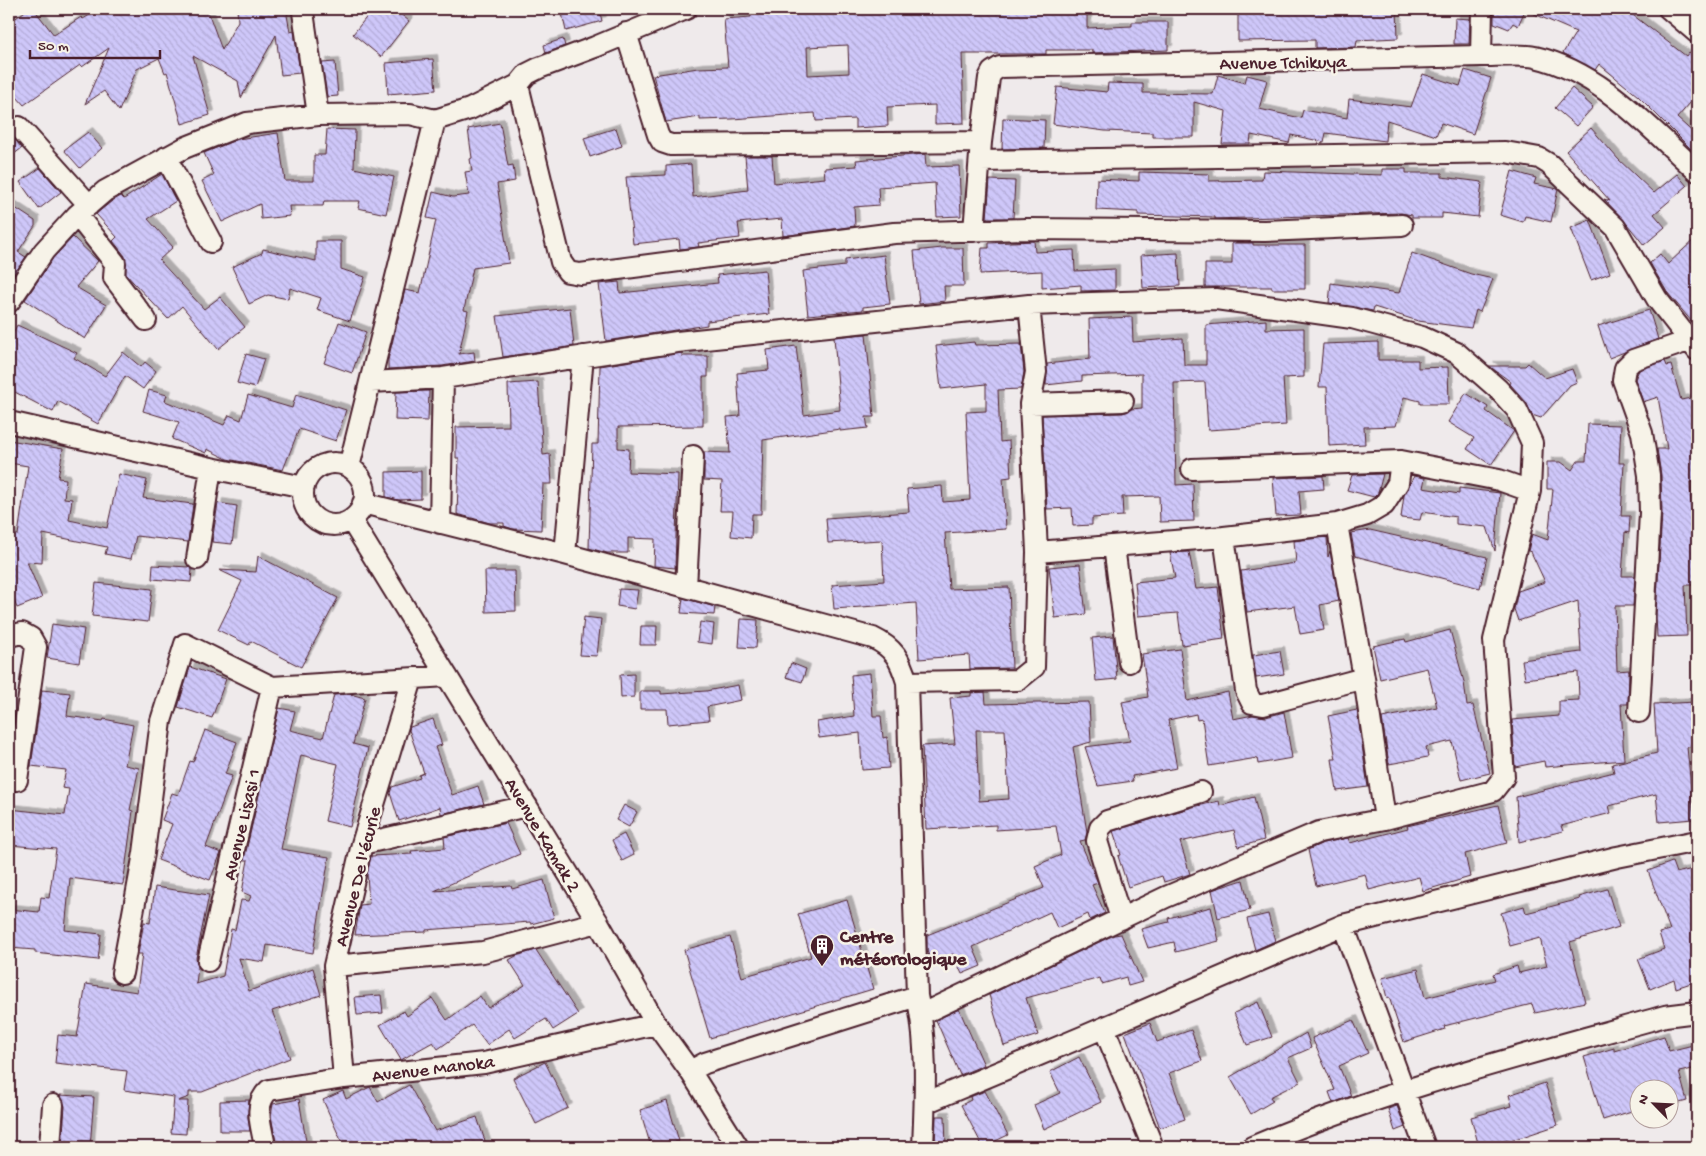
<svg xmlns="http://www.w3.org/2000/svg" width="1706" height="1156" font-family="'Gochi Hand',sans-serif">
<style>
.building{fill:url(#building-back-hatch);stroke:#4a1f2b;fill-rule:evenodd;filter:url(#shadow)}
.lines{fill:none;stroke-linecap:round;stroke-linejoin:round}
.minor-casing{stroke:#4a1f2b;stroke-width:24}
.minor{stroke:#f7f3e8;stroke-width:20}
.labels{text-anchor:middle;stroke-width:5;stroke-linejoin:round;paint-order:stroke}
.street-label{font-size:19px;fill:#4a1f2b;stroke:#f7f3e8}
.poi-label{font-size:19px;font-weight:bold;fill:#4a1f2b;stroke:#f7f3e8;text-anchor:start}
</style>
<defs>
<pattern id="building-back-hatch" width="6" height="6" patternUnits="userSpaceOnUse" patternTransform="scale(1.25)"><rect width="6" height="6" fill="#cec7f9"/><path d="M-1 5l2 2M0 0l6 6M5-1l2 2" fill="none" stroke="#b2aad6"/></pattern>
<filter id="shadow"><feDropShadow dx="4.5" dy="-4.5" stdDeviation="0" flood-color="#0004"/></filter>
</defs>
<rect width="100%" height="100%" fill="#efeaeb"/>
<filter id="ink" filterUnits="userSpaceOnUse"><feTurbulence type="fractalNoise" baseFrequency=".02" numOctaves="2"/><feDisplacementMap in="SourceGraphic" scale="10" xChannelSelector="R" yChannelSelector="G"/><feConvolveMatrix kernelMatrix="1 2 1 2 8 2 1 2 1" color-interpolation-filters="sRGB"/></filter>
<g filter="url(#ink)">
<path class="building" d="M28 9H34L54 35 81 17 83 19 100 9H207L222 50 238 21 237 9H290L287 15 290 32 294 31 300 73 281 75 276 35 241 98 238 81 193 56 210 115 182 124 167 72 165 73 159 58 137 69 119 111 104 91 85 104 109 48 82 67 80 65 24 105 9 88V23Z
M373 9H394L409 21 381 57 353 34Z
M561 9H599L602 21 566 31Z
M750 9H941V13H998V9H1087V28L1132 26V22H1168V50L1092 53V50H1046V54H962L964 123 935 124V105L887 107 888 126 855 128V119L816 121 815 113 732 119 700 120V117L666 122 653 75 698 68 728 67 724 19 751 17ZM848 45 849 73 808 75 807 47Z
M1238 9H1357V11L1397 9 1398 38 1357 40 1356 47 1315 48V40L1238 41Z
M1494 9H1625L1686 56 1689 52 1697 58V95L1677 118 1697 136V155L1638 96 1599 64 1595 70 1563 53 1576 32 1525 10 1518 26 1513 23 1509 29 1494 23Z
M1455 18 1470 19 1469 44H1454Z
M563 39 565 46 546 53 544 45Z
M433 59 436 90 388 94 386 63Z
M335 62 338 96 327 97 322 63Z
M1465 70 1491 78 1473 134 1441 123 1436 136 1387 120 1385 141 1326 133 1324 142 1291 135 1289 143 1251 135 1250 144H1222L1226 111 1194 102V137H1153V133L1105 131 1053 124 1057 87 1107 92 1108 83 1143 84V93L1213 94 1218 75 1245 83 1247 75 1267 80 1259 109 1301 118 1303 110 1347 118 1349 99 1411 107 1423 74 1460 86Z
M1572 88 1593 107 1576 126 1555 108Z
M1003 118 1045 120 1044 148 1002 149Z
M500 123 508 166 513 165 515 181 497 184 509 263 473 268 464 310 468 311 459 354 474 352 475 361 442 366 388 369V360L405 290 420 293 436 220 427 218 433 192 453 197 469 195 465 172 472 171 470 159 472 158 468 129Z
M616 128 622 146 590 157 584 138Z
M1591 128 1618 159 1654 193 1677 174 1687 186 1654 214 1665 227 1644 245 1623 219 1604 199 1610 201 1566 151Z
M327 129 355 130 354 168 394 177 386 214 358 208 360 201H324L323 206H289L290 216 261 219 260 204 222 222 202 181 214 175 204 153 238 139 278 133 285 181H314V155H325Z
M9 132 22 148 9 158Z
M88 132 102 148 80 168 64 150Z
M925 154 926 167 959 166 961 216 937 217 935 183 878 187 879 205 854 207 855 226 783 236 782 219 738 223 740 238 698 243 699 247 680 249 679 239 633 244 626 177 666 175V166L691 164 693 197 748 190 745 156H772L774 183 825 178 824 168 857 166 856 160Z
M40 168 61 192 39 209 20 182Z
M1382 169H1406V173H1442V177L1482 182 1478 217 1442 213V218H1412V215L1401 213 1215 219V217L1138 215V212L1096 210 1097 179 1139 181V172L1209 174V181L1262 180 1263 171 1382 175Z
M1512 171 1536 178 1534 184 1558 189 1551 222 1525 216 1523 222 1500 215Z
M162 174 176 201 148 219 173 247 159 260 204 309 220 297 245 327 218 349 182 306 168 319 133 282 126 274 125 256 113 241 117 237 96 214 112 201 121 196 124 199Z
M990 180 1015 181 1013 218H987Z
M9 204 35 221V226L18 252 26 257 9 281Z
M1590 220 1610 273 1591 280 1571 228Z
M73 237 98 261 76 287 106 305 85 339 25 300 53 258Z
M1697 237V328L1667 292 1650 263 1660 254 1668 264Z
M316 241H341V269L365 277 350 321 317 310 321 298 290 288 288 299 268 295 249 304 232 267 262 253 263 249 316 261Z
M1034 241 1035 252 1074 250 1075 271 1115 269V290L1081 291V285L1042 288V271L980 274 982 248H989V243Z
M1232 243H1253V245H1305V289H1272V287H1205V264H1232Z
M942 248H963L964 286H944L945 301 919 304 914 251Z
M1178 253 1180 286 1143 288 1141 255Z
M1412 253 1471 274 1493 279 1480 312 1476 310 1471 328 1418 321 1374 307 1373 311 1329 303 1331 283 1399 293Z
M884 255 890 304 863 307V310L808 315 803 271 845 266V260Z
M765 270 769 314 707 321V325L606 341 599 284 619 282 620 293 718 283 717 275Z
M570 308 574 346 503 357 497 316Z
M1649 310 1658 339 1609 358 1598 326Z
M1132 317 1133 342 1183 338 1184 365H1206V325L1266 320V329L1304 328V377L1283 378 1286 425 1208 430 1205 382 1174 383 1176 485 1193 484 1194 521 1160 522 1159 496 1122 497 1123 516 1092 518V525L1073 526 1072 508 1047 509 1042 415 1123 413 1131 409 1142 408V374L1082 376V381L1046 385 1047 364 1090 359 1089 319Z
M339 322 366 332 352 373 324 363Z
M17 325 77 353 74 358 105 376 123 352 141 367 145 362 156 371 143 389 125 376 98 424 58 401 53 412 9 389V342Z
M866 334 874 417H866L868 428 840 431V429L763 440 761 514H752L751 538 731 536 733 511H720L722 481 704 480V452L730 453 727 417 740 416 737 373 769 370 767 350 796 346 804 415 840 410 834 337Z
M974 342 975 345 1021 344 1024 372 1021 389 998 390 1000 442 1009 441 1011 477 1003 478 1006 529 945 533 949 589 1009 587 1012 668 970 669 969 655 919 659 916 603 834 609 832 585 884 581 882 540 828 543 826 518 909 512 907 489 942 486 943 502 970 500 966 412 986 411V384L941 389 936 346Z
M1378 342V360H1418V368L1448 367 1449 404H1420V401L1404 397 1396 426 1364 427 1365 444 1329 446 1327 387H1319L1323 344Z
M682 353V356H708V377H703V426L618 427V448L629 449 628 472 678 474 675 568 654 566 655 539 628 538V553H607L589 548 592 444H598L600 366Z
M246 354 264 359 255 388 237 383Z
M1665 361 1667 366 1671 365 1681 400 1691 398 1696 427 1692 428 1695 482H1690L1693 541H1695L1694 585H1685L1687 636 1657 637 1656 614 1662 513 1661 475 1657 449H1667L1658 397 1643 402 1635 379 1639 370Z
M1528 363 1545 378 1572 369 1577 382 1570 385 1541 418 1532 415 1526 402 1510 384 1511 382 1489 366H1525Z
M538 382 543 455 550 454 552 484H543L541 530 513 529 504 526V523H490L457 514 459 458H456V427L509 426 508 384Z
M149 390 167 395 165 401 224 425 229 415 241 420 248 395 292 408 296 394 346 410 336 441 299 429 283 470 227 459 207 449 206 453 172 439 179 422 143 411Z
M429 391 428 421 395 420 396 392Z
M1466 393 1488 407 1486 411 1514 431 1491 465 1467 449 1474 438 1448 422Z
M1588 424 1621 425 1619 463H1624L1621 516H1630L1629 533 1625 532 1622 576H1635L1633 606H1615L1617 671 1629 670 1628 704H1621L1624 760 1545 767 1544 761 1515 767 1512 720 1559 716V701L1579 700 1578 672 1525 679 1522 660 1581 652 1578 601 1518 621 1514 609 1518 591 1545 582 1531 552 1528 551 1532 534 1548 540 1553 489H1547V462H1561L1572 470 1578 461H1586Z
M9 440 63 449 58 478 66 479 64 498 72 499 69 520 107 528 119 474 147 480 143 498 193 504 188 542 136 536 131 559 105 554 107 547 43 534 42 563 27 562 42 598 17 608 9 588V534L18 535 28 466 9 463Z
M421 471V499L398 500 386 497V472Z
M1383 474 1378 493 1374 497 1347 490 1352 475Z
M1323 476 1324 489 1299 491 1301 515 1276 516 1273 478Z
M1414 476 1425 478 1423 488 1459 494V488L1500 493 1495 551 1487 527 1456 524V517L1422 512 1420 520 1401 518 1404 495Z
M218 503 237 506 232 544 212 542Z
M1370 530 1487 557 1480 588 1355 556 1351 533Z
M1327 537 1328 557 1330 551 1339 601 1320 605 1324 630 1300 634 1295 606 1247 612 1241 571 1296 563 1294 541Z
M1189 552 1196 589 1218 587 1224 639 1182 645 1178 613 1138 616 1135 582 1175 578 1170 553Z
M258 556 338 598 301 667 251 641 249 645 218 630 242 581 219 570 256 572Z
M1080 564 1086 614 1055 618 1049 567Z
M153 565 189 567 192 569 191 582 152 579Z
M485 571H515L516 611 486 612Z
M96 583 152 589 148 622 92 616Z
M619 589 638 590 635 609 617 606Z
M683 598 715 607 714 615 681 613Z
M584 617 601 619 597 656 580 655Z
M741 619 758 620 756 648 739 647Z
M700 622 714 624 712 644 697 642Z
M52 624 84 629 79 663 47 658Z
M641 626H657L656 645H640Z
M1450 630 1464 682 1467 706 1473 705 1490 773 1461 780 1452 741 1426 747 1428 757 1389 764 1382 718 1437 707 1427 668 1380 679 1373 646 1405 639 1406 642Z
M1113 636 1117 679 1096 681 1092 638Z
M1180 649 1187 701 1228 692 1233 719 1253 715 1266 717 1284 712 1292 758 1258 764 1257 758 1209 766 1202 719 1197 720 1196 714 1168 720 1177 768 1132 776 1133 781 1098 786 1085 747 1130 741 1122 702 1148 697 1142 654Z
M1280 651 1284 674 1256 678 1253 655Z
M791 663 806 669 802 682 786 677Z
M190 667 226 679 212 718 178 707Z
M870 673 873 716H881L883 738 887 737 889 768 862 770 860 733 819 738 817 722 854 716 851 675Z
M634 674V697L621 698 620 675Z
M738 685 741 700 707 707 709 720 668 724 667 709H640V691H661V694L706 691Z
M42 690 70 693 67 716 103 721 104 719 133 725 125 765 139 768 130 810 133 811 123 885 70 878 65 930 101 934 98 960 35 953V950L9 948V909L39 912 41 897 49 898 56 849 9 845V809L65 815 69 789 62 788 66 770 31 766Z
M985 692 986 704 1089 702 1091 742 1073 747 1087 832 1085 840 1080 841 1098 883 1092 885 1105 913 1090 920 1088 914 1057 928 1050 912 973 947 981 966 962 974 953 954 932 963 927 951V935L1044 888 1035 866 1061 855 1056 826 996 830V825L926 829 922 746 955 744 950 698 971 696V693ZM976 730H1005L1009 799 979 801Z
M350 694 365 698 353 744 368 748 350 827 325 821 338 764 301 755 281 849 329 857 313 953 267 945 264 962 239 958 249 991 313 968 321 995 272 1011 290 1058 202 1092H189V1097L178 1101H188L186 1134 171 1133 174 1097 124 1090 127 1071 55 1063 58 1035 77 1037 86 984 137 992 142 954H138L144 922 150 923 155 887 209 895 196 958 198 967 196 984 223 976 231 929 235 930 241 900 249 901 251 896 242 892 248 860H244L279 708 295 711 290 730 323 738 334 695Z
M1697 702V746L1687 747 1694 819 1659 822 1656 794 1609 806 1611 813 1561 826 1563 831 1519 842 1516 797 1614 772 1612 764 1657 753 1654 704Z
M1357 710 1368 787 1337 791 1332 759H1336L1328 716Z
M433 719 442 745 435 747 452 795 478 786 484 804 441 814 440 807 399 821 390 793 392 787 420 778 419 775 424 773 409 730 410 727Z
M205 730 237 742 225 774 232 776 206 847 221 853 210 880 158 860 172 824 162 820 172 793 178 795 190 761 193 762Z
M1254 797 1264 840 1238 847 1234 830 1180 842 1190 874 1164 882 1162 876 1128 887 1118 856 1121 855 1113 831 1193 807 1219 801 1220 806Z
M624 805 637 812 629 827 616 820Z
M1498 805 1507 843 1465 854 1470 877 1423 891 1419 877 1369 890 1365 874 1316 886 1308 850 1323 843 1348 838 1350 843 1408 828 1407 826Z
M506 823 520 854 434 891 511 886 512 889 544 880 554 918 531 924 530 922 426 930V932L355 935 360 905 369 904 367 874 371 856 412 854 411 851 445 848 444 837Z
M624 834 634 855 622 861 612 840Z
M1672 862 1676 873 1697 868V981L1676 988 1674 979 1650 989 1638 959 1664 949 1659 933 1670 930 1648 871Z
M1243 880 1250 910 1218 918 1212 890Z
M1607 889 1619 927 1570 942 1585 1002 1535 1013 1532 1004 1444 1026 1445 1029 1404 1042 1389 997 1387 998 1382 978 1418 969 1425 998 1495 980 1493 974 1517 966 1519 973 1547 966 1540 938 1510 946 1501 913 1524 906 1526 913 1580 899 1579 897Z
M847 900 873 989 710 1038 684 950 730 937 742 977 811 957 798 914Z
M1211 907 1219 941 1176 952 1174 942 1148 948 1141 929 1169 922 1168 918Z
M1268 914 1275 941 1255 950 1247 919Z
M1121 934 1142 982 1128 986 1126 977 1102 984 1100 978 1026 998 1038 1035 1004 1046 989 995 1114 935Z
M536 950 578 1014 553 1030 546 1019 515 1038 509 1029 487 1045 472 1025 438 1049 433 1042 401 1060 380 1025 404 1011 407 1016 432 998 447 1020 480 996 488 1008 525 985 509 960 516 956Z
M381 995 383 1013 357 1015 355 997Z
M1258 1002 1272 1037 1247 1045 1234 1013Z
M959 1009 984 1065 960 1075 936 1020Z
M1353 1020 1368 1053 1339 1066 1351 1096 1333 1103 1329 1092 1335 1090 1312 1038Z
M1150 1023 1157 1042 1191 1030 1202 1061 1169 1073 1185 1119 1160 1128 1125 1033Z
M1306 1033 1311 1048 1288 1058 1300 1082 1270 1097 1273 1101 1251 1114 1230 1077Z
M1664 1036 1669 1051 1697 1044V1068L1679 1072 1687 1101 1668 1106V1088H1638V1109L1603 1120 1584 1057 1614 1048V1051Z
M1079 1057 1101 1102 1044 1129 1034 1105 1060 1093 1050 1072Z
M545 1062 568 1108 536 1124 513 1078Z
M1545 1083 1558 1125 1522 1137 1479 1147 1471 1117 1512 1106 1509 1095Z
M409 1085 435 1131 477 1117 487 1147H344L323 1100 343 1091 346 1099 370 1087 378 1102Z
M985 1091 1008 1135 983 1147 961 1105 971 1100 970 1097Z
M60 1095 94 1097 90 1147H62L65 1106Z
M299 1099 307 1147H277L271 1116 273 1104Z
M249 1100 248 1117 250 1131H220V1101Z
M667 1101 679 1141 660 1147H651L640 1110Z
M1397 1106 1405 1127 1395 1131 1388 1109Z
M936 1116H945L946 1147H935Z"/>
<g class="lines">
<g class="minor-casing">
<path id="minor" d="M1669 9 1697 33
M303 12 318 115
M626 33 658 135 662 142 671 145 981 142
M1481 56 1482 9
M518 85 561 262 568 272 580 274 894 233 1027 229 1265 231 1402 225
M19 127 89 205
M166 157 211 242
M981 161 1505 152 1539 158 1549 164 1615 227 1657 299 1697 350
M77 215 115 263 114 278 146 320
M974 231 981 142 989 78 992 72 1000 67 1481 56C1498 56 1518 54 1535 57 1601 72 1649 128 1697 171
M9 302 44 251 77 215 105 191 184 148 247 123 318 115 410 114 435 120 470 109 518 85 527 74 539 68 595 47 686 9
M371 382 443 378 677 342 1029 305 1216 299 1352 318 1422 337 1457 353 1498 389 1517 410 1532 443 1530 491 1494 640 1504 777 1493 791 1385 819 1319 832 1166 897 922 1014
M1030 404 1123 401
M9 422 211 468 304 487
M303 494a31 31 0 1 1 62 0a31 31 0 1 1-62 0Z
M349 467 435 120
M1192 469 1401 461
M363 503 565 554 873 638C894 648 900 659 907 682L917 996C928 1044 925 1098 923 1147
M351 520 598 922 656 1024 690 1071 738 1147
M440 523 443 378
M1224 537 1246 691 1252 703 1263 705 1364 678 1337 524
M1114 546 1129 662
M1037 552 1224 537 1337 524 1367 515 1384 505 1398 483 1401 461 1499 480 1530 491
M565 554 583 356
M197 559 211 468
M686 587 693 456
M9 636 22 633 31 638 36 647 17 780
M1364 678 1385 819
M907 682 1018 680 1034 667 1037 552 1030 404 1036 372 1029 305
M1639 712 1650 513 1649 475 1642 433 1623 380 1625 368 1633 360 1688 341
M362 844 527 806
M1121 919 1097 841 1100 828 1107 821 1201 792
M1343 925 1425 1147
M208 961 272 687
M334 966 483 952 598 922
M122 973 144 853 161 721 185 644 272 687 447 676
M1104 1028 1153 1147
M690 1071 705 1063 917 996
M344 1078 334 966 362 844 412 679
M925 1103 1082 1037 1343 925 1617 857 1697 841
M50 1147 53 1105
M265 1147C262 1127 252 1105 269 1090L344 1078 484 1063 656 1024
M1252 1147C1385 1090 1525 1055 1665 1016L1697 1012"/>
</g>
<use href="#minor" class="minor"/>
</g>
</g>
<defs>
<g id="building-pin" transform="scale(1.25)"><path d="M0 17L-7.5 6A9.5 9.5 0 1 1 7.5 6Z" fill="#4a1f2b" stroke="#f7f3e8"/><path d="M-4-6H4V6H1V3H-1V6H-4ZM-2.5-4.3h1.7v1.8h-1.7ZM.8-4.3h1.7v1.8H.8ZM-2.5-1h1.7V.8h-1.7ZM.8-1h1.7V.8H.8Z" fill="#fff"/></g>
</defs>
<g fill-rule="evenodd">
<use href="#building-pin" x="822" y="946"/>
</g>
<g class="labels">
<g class="street-label">
<text transform="translate(1283 61) rotate(-1)" y="7">Avenue Tchikuya</text>
<text transform="translate(240 824) rotate(-77)" y="7">Avenue Lisasi 1</text>
<text transform="translate(544 834) rotate(59)" y="7">Avenue Kamak 2</text>
<text transform="translate(356 876) rotate(-76)" y="7">Avenue De l'écurie</text>
<text transform="translate(433 1067) rotate(-7)" y="7">Avenue Manoka</text>
</g>
<g class="poi-label">
<text x="840" y="942">Centre<tspan x="840" dy="22">météorologique</tspan></text>
</g>
</g>
<rect width="1706" height="1156" fill="none" stroke="#f7f3e8" stroke-width="30"/>
<rect x="15" y="15" width="1676" height="1126" fill="none" stroke="#4a1f2b" stroke-width="2" filter="url(#ink)"/>
<g transform="translate(1654 1104) rotate(294)"><circle r="24" fill="#f7f3e8" stroke="#b29e9c"/>
<path d="M0-4L9 19L0 12L-9 19Z" fill="#4a1f2b"/>
<text y="-8" font-size="14" font-weight="bold" text-anchor="middle" fill="#4a1f2b">N</text>
</g>
<path d="M30 50v8h130v-8" fill="none" stroke="#4a1f2b" stroke-width="2.5"/>
<text x="38" y="50" font-size="15" fill="#4a1f2b" stroke="#f7f3e8" stroke-width="4" paint-order="stroke">50 m</text>
</svg>
